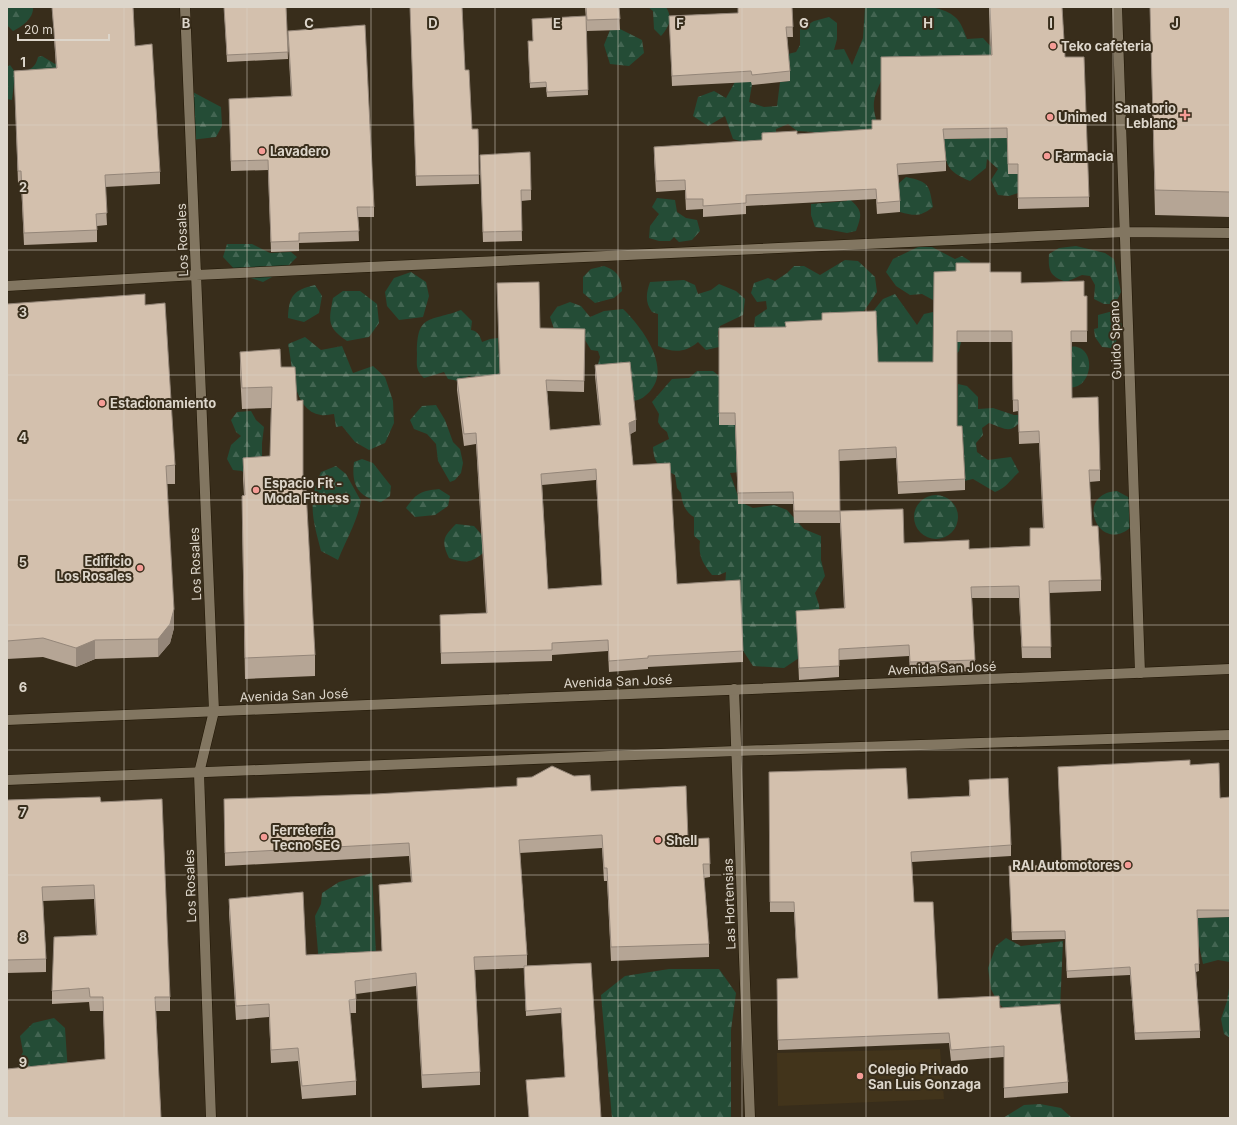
<svg xmlns="http://www.w3.org/2000/svg" width="1237" height="1125" font-family="Inter,sans-serif">
<style>
.built{fill:#42341b}
.forest{fill:url(#forest-firs)}
.lines{fill:none;stroke-linecap:round;stroke-linejoin:round}
.street-casing{stroke:#1f1504;stroke-width:11}
.secondary-casing{stroke:#1f1504;stroke-width:11}
.street{stroke:#827661;stroke-width:10}
.secondary{stroke:#827661;stroke-width:10}
.wall{fill:#b5a595;fill-rule:evenodd}
.shaded-wall{fill:#948679}
.building{fill:#d3c0ad;stroke:#948679;fill-rule:evenodd}
.grid{fill:none;stroke:#ddd6cb;stroke-width:1;stroke-opacity:0.55}
.poi-dot{fill:#f59c96;stroke:#382d1b;stroke-width:1.5}
.labels{text-anchor:middle;stroke-width:4;stroke-linejoin:round;paint-order:stroke}
.poi-label{font-size:13px;font-weight:bold;fill:#ddd6cb;stroke:#382d1b;text-anchor:start}
.street-label{font-size:13px;fill:#ddd6cb;stroke:#382d1b}
.grid-label{font-size:13px;text-anchor:middle;font-weight:bold;fill:#ddd6cb;stroke:#382d1b;stroke-width:4;stroke-linejoin:round;paint-order:stroke}
</style>
<defs>
<pattern id="forest-firs" width="22" height="20" patternUnits="userSpaceOnUse"><rect width="22" height="20" fill="#244c36"/><path d="M5 1l3.5 6h-7zM16 11l3.5 6h-7z" fill="#436552"/></pattern>
</defs>
<rect width="100%" height="100%" fill="#382d1b"/>
<path class="built" d="M940 1049 944 1099 778 1106 777 1053Z"/>
<path class="forest" d="M7 7H33C34 18 22 27 13 31L7 25Z
M648 7H666C673 18 669 27 661 36L654 29 653 11Z
M865 7C890 7 936 0 955 17 961 22 964 31 967 39L983 38 993 49 997 69 881 81C872 101 872 106 878 126L872 131 818 143 814 132 797 131 788 124 776 129V139L743 142 733 139 725 116 708 126 693 116 698 97 714 91 726 98 749 57 752 85 749 102 764 107 777 106 780 82 790 81 788 54 796 52 800 45V29L814 21 829 17 837 23V39L834 50 844 49 852 65 863 38Z
M620 29 642 40 644 53 629 66 610 64 604 45 610 30Z
M42 56 55 64 62 59 87 62 14 83 12 100 7 99V67L10 65 15 72C27 71 35 70 38 57Z
M189 90 221 107 222 126 216 137 191 140Z
M1005 96 1018 174V193L1009 196 998 195 991 180 998 169 987 159 986 168 970 181C946 171 945 164 944 139H970Z
M906 177C930 182 929 185 933 207 920 217 915 216 900 212L898 184Z
M847 197C862 210 863 212 856 231L847 233 815 227 811 215V204L847 201Z
M657 198 675 200 677 212 686 218 697 220 700 231 692 240 679 242 674 237 670 241H659L649 238 650 226 659 214 652 207Z
M227 244H252L270 253 291 252 297 257 283 271 263 282 239 274 223 257Z
M1076 246 1105 253 1114 259 1121 292 1115 304H1104L1094 299 1095 285 1090 276 1082 275 1066 282C1050 276 1048 271 1049 254L1059 248Z
M918 247H932L955 259 962 256 970 261 972 270 934 283 933 300 922 294 910 295 896 286 886 272 893 259Z
M845 260 858 261 875 277 877 292 860 317 790 328H754L755 317 767 309 766 301 757 302 751 293 754 283 768 278 775 281 787 273 794 266H804L820 275Z
M604 266C618 271 621 277 622 291L614 298 595 303 583 293V277L591 269Z
M411 272 426 282 429 296 423 317 399 320 387 306 385 292 394 278Z
M684 280 695 285 698 294 711 290 719 284 736 291 745 299 743 315 720 326 718 332 719 347 706 350 698 342C685 353 673 353 658 346V314L652 312C645 303 646 293 650 282Z
M315 285 322 296 319 313 304 322 288 318C289 296 293 290 315 285Z
M343 291H360L377 304 379 323 369 337 347 341C326 327 329 320 333 298Z
M895 294 917 325 924 314 933 312V342H961L959 351 953 358 879 395 870 315 883 299Z
M570 302 581 306 590 317 604 311 623 309C641 326 671 366 651 390 646 396 641 400 633 401L597 368 600 357 598 351 591 350 585 340 555 332 550 317 557 307Z
M461 310 472 321 471 330C478 331 480 336 482 342L490 339 498 338 500 376 476 379 469 376 459 381 448 379 444 372 424 378C415 370 417 364 417 353 417 313 430 322 461 310Z
M1113 311C1127 327 1123 331 1112 348L1102 347 1095 337 1094 329 1098 328V315Z
M305 337 321 350 342 346 353 373 373 366 385 377 393 401 394 423 385 443 369 450 355 442 342 426 336 427 334 414C330 414 325 416 321 415 292 411 293 366 288 344Z
M1067 347C1070 347 1074 346 1077 347 1093 351 1092 375 1081 384 1077 387 1071 388 1066 388Z
M697 371H713L778 425 793 467 730 473 740 502 753 508 774 505 787 510 804 529 821 536V560L825 576 815 593 819 605 821 628 805 654 784 668 753 666 742 649 725 588 726 572 719 575H712C703 564 698 556 700 541L694 536V517C685 512 682 503 681 493L677 488 675 475C660 467 654 465 653 447L669 439 667 432 661 427 658 422 659 414 652 402 672 379 689 378Z
M958 384 967 386 978 397V409L993 408 1014 415H1025C1011 435 1008 430 989 423L982 428 983 435 976 443 977 452 988 460 1011 457 1019 472C1009 481 1007 487 995 492L973 479 964 481 957 438Z
M436 405 445 420 453 442 460 449 463 463 461 473 455 480 450 482 438 461 436 444 427 434 414 429 410 420 422 406Z
M251 411 256 420 264 427 262 443V460L248 479 242 471 233 470 227 459 231 445 241 436 236 432 231 420 237 412Z
M362 459 373 463 391 486 390 496 381 502C358 497 351 485 354 462Z
M336 466 346 474 361 501C357 522 346 540 338 560L321 551C313 520 307 502 321 472Z
M439 489 450 496 448 506 435 515 415 517 406 508C417 493 420 491 439 489Z
M1117 491 1130 498 1132 526C1100 557 1072 494 1117 491Z
M914 517a22 22 0 1 1 44 0a22 22 0 1 1-44 0Z
M456 524 474 526 482 535 483 553C470 564 464 563 449 558 441 541 443 537 456 524Z
M372 873 376 954 319 964 315 916 321 904 322 893 339 882Z
M1230 917V962L1218 960 1203 964 1198 941 1197 918Z
M1006 938 1021 946 1063 941 1060 1010 1012 1015 998 1003 991 989 988 968 996 946Z
M669 969H719L736 993 731 1030V1118H612L601 995 625 976Z
M1230 982V1038L1224 1034 1221 1019 1227 1001Z
M54 1018 65 1028 68 1073 20 1077 18 1061 23 1052 20 1036 33 1023Z
M1040 1104 1061 1108 1072 1118H1003L1024 1105Z"/>
<g class="lines">
<g class="street-casing">
<path id="street" d="M185 7 214 711 199 773 211 1118
M1117 7 1140 673
M7 286 196 275 1125 232 1230 233
M734 689 750 1118"/>
</g>
<g class="secondary-casing">
<path id="secondary" d="M7 720 1230 669
M7 780 736 751 1230 735"/>
</g>
<use href="#street" class="street"/>
<use href="#secondary" class="secondary"/>
</g>
<path class="wall" d="M52 7H133L135 46 160 172V184L105 187 107 225 97 226V242L24 245 21 183H18L14 71 56 68Z
M224 7H286L288 59 227 62Z
M410 7H462L465 70 472 129H478L479 184 416 186Z
M585 7H619L620 30 587 31Z
M738 7H792L793 37H787L790 71V81L752 85 751 82 672 86 669 16 738 13Z
M989 7H1062L1065 57 1089 197V207L1018 209V174H1008L1007 138 944 139 946 161V171L898 175 900 201V212L877 214 876 199 746 206V214L703 217V209L686 210 685 190 656 192 654 158V147L762 140V133L797 134 872 129V120H881L991 55Z
M1150 7H1230V217L1155 215Z
M586 16 588 95 547 97 546 87 530 88 528 47 533 41 532 19Z
M288 31 374 207V217H358L359 241 299 243V251L271 252 268 170 231 171 229 99 291 96 288 41Z
M480 155 531 190V200L521 201 522 241 483 242Z
M990 272 1021 283 1084 296H1087V342H1072V398L1100 470V481L1089 482 1092 526 1101 580V591L1049 593 1051 658H1022L1019 598H972L975 660V671L910 673 909 656 839 660V677L799 680 796 611 844 608 840 523H794L793 504H738L735 425H719V328L878 362H933ZM957 342H1012L1013 412 1018 411 1019 444 1039 443 1043 528 1030 546 969 549 904 543 840 511 839 461 896 458 898 494 965 490V479L957 426Z
M497 283 540 328 585 329 584 392 547 391 550 430 600 425 595 376V365L636 431 630 434 633 465 677 584 743 651V662L648 667V669L609 672 608 651 552 655V661L441 664 440 615 486 613 476 444 464 446 457 390V379L500 374ZM596 480 602 585 548 589 542 485Z
M7 304 145 305 175 465V484H167L174 628 170 643 158 657 95 659 76 667 43 657 7 659Z
M240 352 281 367 303 491 315 655V676L245 679 242 517V496L244 495 243 479V458L270 456 271 408 242 409 240 373Z
M1190 765 1220 798 1230 797V917L1198 918 1199 971 1196 972 1200 1031V1038L1135 1040 1130 975 1067 978 1065 939 1012 940 1009 866 1062 865 1058 767Z
M769 772 908 799 969 796V780L1011 845V856L912 862 914 902 938 999 1000 1008 1068 1082V1093L1004 1098V1057L951 1061 949 1043 778 1050 777 979 798 978 794 912H770Z
M591 791 688 839 709 838 710 877 704 878 709 944V957L611 961 607 881H604L602 848 520 853 527 955V966L591 963 565 1077 561 1013 526 1016 524 968 475 970 480 1072V1085L422 1088 416 986 356 994V1013H350L356 1081V1095L302 1099 298 1061 271 1063 269 1017 236 1020 229 913V899L306 955 382 951 379 885 411 882 409 856 225 866 224 799Z
M7 800 101 802 170 997V1011H156L161 1118H7V1069L105 1059 103 1011H90L89 1002 52 1004V991L96 935 94 899 43 901 46 959V972L7 973Z"/>
<path class="shaded-wall" d="M636 420V431L629 435V423Z
M174 609V628L170 643 158 657V639Z
M95 640V659L76 667V648Z"/>
<path class="building" d="M52 7H133L135 46 152 44 160 172 105 175 107 213 96 214 97 230 24 233 21 171H18L14 71 57 68Z
M224 7H286L288 52 227 55Z
M410 7H462L465 70H469L472 129H478L479 175 416 176Z
M586 7H619L620 19 587 20Z
M738 7H792L793 27H786L790 71 752 75 751 71 672 76 669 16 738 13Z
M990 7H1062L1065 57H1084L1089 197 1018 198V164H1008L1007 128 943 129 946 161 897 164 900 201 877 203 876 189 746 195V203L703 206V199H686L685 180 656 181 654 147 762 140V133L797 131V134L872 129V120H881V57L992 55Z
M1150 7H1230V192L1155 190Z
M586 16 588 90 547 92 546 82 530 83 528 41H533L532 19Z
M365 25 374 207H357L359 231 299 233V241L271 242 268 160 231 161 229 99 292 96 288 31Z
M530 152 531 190H521L522 231 483 232 480 155Z
M956 263H990V272H1021V283L1084 281V296H1087V331H1071L1072 398 1098 397 1100 470H1089L1092 526H1098L1101 580 1049 581 1051 647H1022L1019 586 971 587 975 660 910 662 909 645 839 649V666L799 668 796 611 845 608 840 511H794L793 492 738 493 735 413H719V328L786 327 785 322 822 320V313L876 311 878 362H933L934 272 956 271ZM957 331H1012L1013 400H1018L1019 432 1039 431 1044 528H1030V546L969 549V540L904 543 903 509 840 511 839 450 896 447 898 482 965 479 962 426H957Z
M539 282 540 328 585 329 584 381 546 380 550 430 601 425 595 365 630 362 636 420 629 423 633 465 670 463 677 584 740 580 743 651 648 656V658L609 661 608 640 552 643V650L441 653 440 615 487 613 476 433 464 434 457 379 500 374 497 283ZM596 469 602 585 548 589 541 474Z
M145 294V305L165 303 175 465 166 466 174 609 170 624 158 639 95 640 76 648 43 638 7 641V304Z
M280 349 281 367H295L297 401 303 400V491L306 490 315 655 245 658 242 496 245 495 243 458 270 456 272 387 242 388 240 352Z
M1190 760V765L1219 763 1220 798 1230 797V910H1197L1199 964H1195L1200 1031 1135 1033 1130 967 1067 971 1065 931 1012 932 1009 866 1062 865 1058 767Z
M552 766 574 776 590 775 591 791 686 786 688 839 709 838 710 864H703L709 944 611 947 607 868H604L602 835 519 840 527 955 474 957 480 1072 422 1075 416 973 355 981 356 999 349 1000 356 1081 302 1086 298 1048 271 1050 269 1004 236 1006 229 899 303 892 306 955 382 951 379 885 412 882 409 843 225 853 224 799 375 794 517 786V778L532 777Z
M906 768 908 799 970 796 969 780 1008 778 1011 845 911 852 914 902H933L938 999 999 996 1000 1008 1060 1004 1068 1082 1004 1088V1046L951 1050 949 1033 778 1040 777 979 798 978 794 902H770L769 772Z
M100 797 101 802 162 799 170 997H155L161 1118H7V1069L105 1059 103 997H90L89 988 52 991 54 937 97 935 94 885 42 887 46 959 7 960V800Z
M591 963 601 1118H529L526 1080 565 1077 561 1008 526 1011 524 966Z"/>
<path class="grid" d="M124 7V1118M247 7V1118M371 7V1118M495 7V1118M618 7V1118M742 7V1118M866 7V1118M990 7V1118M1113 7V1118M7 125H1230M7 250H1230M7 375H1230M7 500H1230M7 625H1230M7 750H1230M7 875H1230M7 1000H1230"/>
<g class="poi-dot">
<circle cx="1053" cy="46" r="4"/>
<path d="M1183 109h4v4h4v4h-4v4h-4v-4h-4v-4h4z"/>
<circle cx="1050" cy="117" r="4"/>
<circle cx="262" cy="151" r="4"/>
<circle cx="1047" cy="156" r="4"/>
<circle cx="102" cy="403" r="4"/>
<circle cx="256" cy="490" r="4"/>
<circle cx="140" cy="568" r="4"/>
<circle cx="264" cy="837" r="4"/>
<circle cx="658" cy="840" r="4"/>
<circle cx="1128" cy="865" r="4"/>
<circle cx="860" cy="1076" r="4"/>
</g>
<g class="labels">
<g class="poi-label">
<text x="1061" y="51">Teko cafeteria</text>
<text x="1176" y="113" text-anchor="end">Sanatorio<tspan x="1176" dy="15">Leblanc</tspan></text>
<text x="1058" y="122">Unimed</text>
<text x="270" y="156">Lavadero</text>
<text x="1055" y="161">Farmacia</text>
<text x="110" y="408">Estacionamiento</text>
<text x="264" y="488">Espacio Fit -<tspan x="264" dy="15">Moda Fitness</tspan></text>
<text x="132" y="566" text-anchor="end">Edificio<tspan x="132" dy="15">Los Rosales</tspan></text>
<text x="272" y="835">Ferretería<tspan x="272" dy="15">Tecno SEG</tspan></text>
<text x="666" y="845">Shell</text>
<text x="1120" y="870" text-anchor="end">RAl Automotores</text>
<text x="868" y="1074">Colegio Privado<tspan x="868" dy="15">San Luis Gonzaga</tspan></text>
</g>
<g class="street-label">
<text transform="translate(182 240) rotate(-92)" y="5">Los Rosales</text>
<text transform="translate(1115 340) rotate(-92)" y="5">Guido Spano</text>
<text transform="translate(195 564) rotate(-92)" y="5">Los Rosales</text>
<text transform="translate(942 668) rotate(-2)" y="5">Avenida San José</text>
<text transform="translate(618 681) rotate(-2)" y="5">Avenida San José</text>
<text transform="translate(294 695) rotate(-2)" y="5">Avenida San José</text>
<text transform="translate(190 886) rotate(-92)" y="5">Los Rosales</text>
<text transform="translate(729 904) rotate(-92)" y="5">Las Hortensias</text>
</g>
</g>
<g class="grid-label">
<text x="186" y="28">B</text>
<text x="309" y="28">C</text>
<text x="433" y="28">D</text>
<text x="557" y="28">E</text>
<text x="680" y="28">F</text>
<text x="804" y="28">G</text>
<text x="928" y="28">H</text>
<text x="1051" y="28">I</text>
<text x="1175" y="28">J</text>
<text x="23" y="67">1</text>
<text x="23" y="192">2</text>
<text x="23" y="317">3</text>
<text x="23" y="442">4</text>
<text x="23" y="567">5</text>
<text x="23" y="692">6</text>
<text x="23" y="817">7</text>
<text x="23" y="942">8</text>
<text x="23" y="1067">9</text>
</g>
<rect width="1237" height="1125" fill="none" stroke="#ddd6cb" stroke-width="16"/>
<path d="M18 34v6h91v-6" fill="none" stroke="#ddd6cb" stroke-width="2"/>
<text x="24" y="34" font-size="12" fill="#ddd6cb" stroke="#382d1b" stroke-width="3" paint-order="stroke">20 m</text>
</svg>
